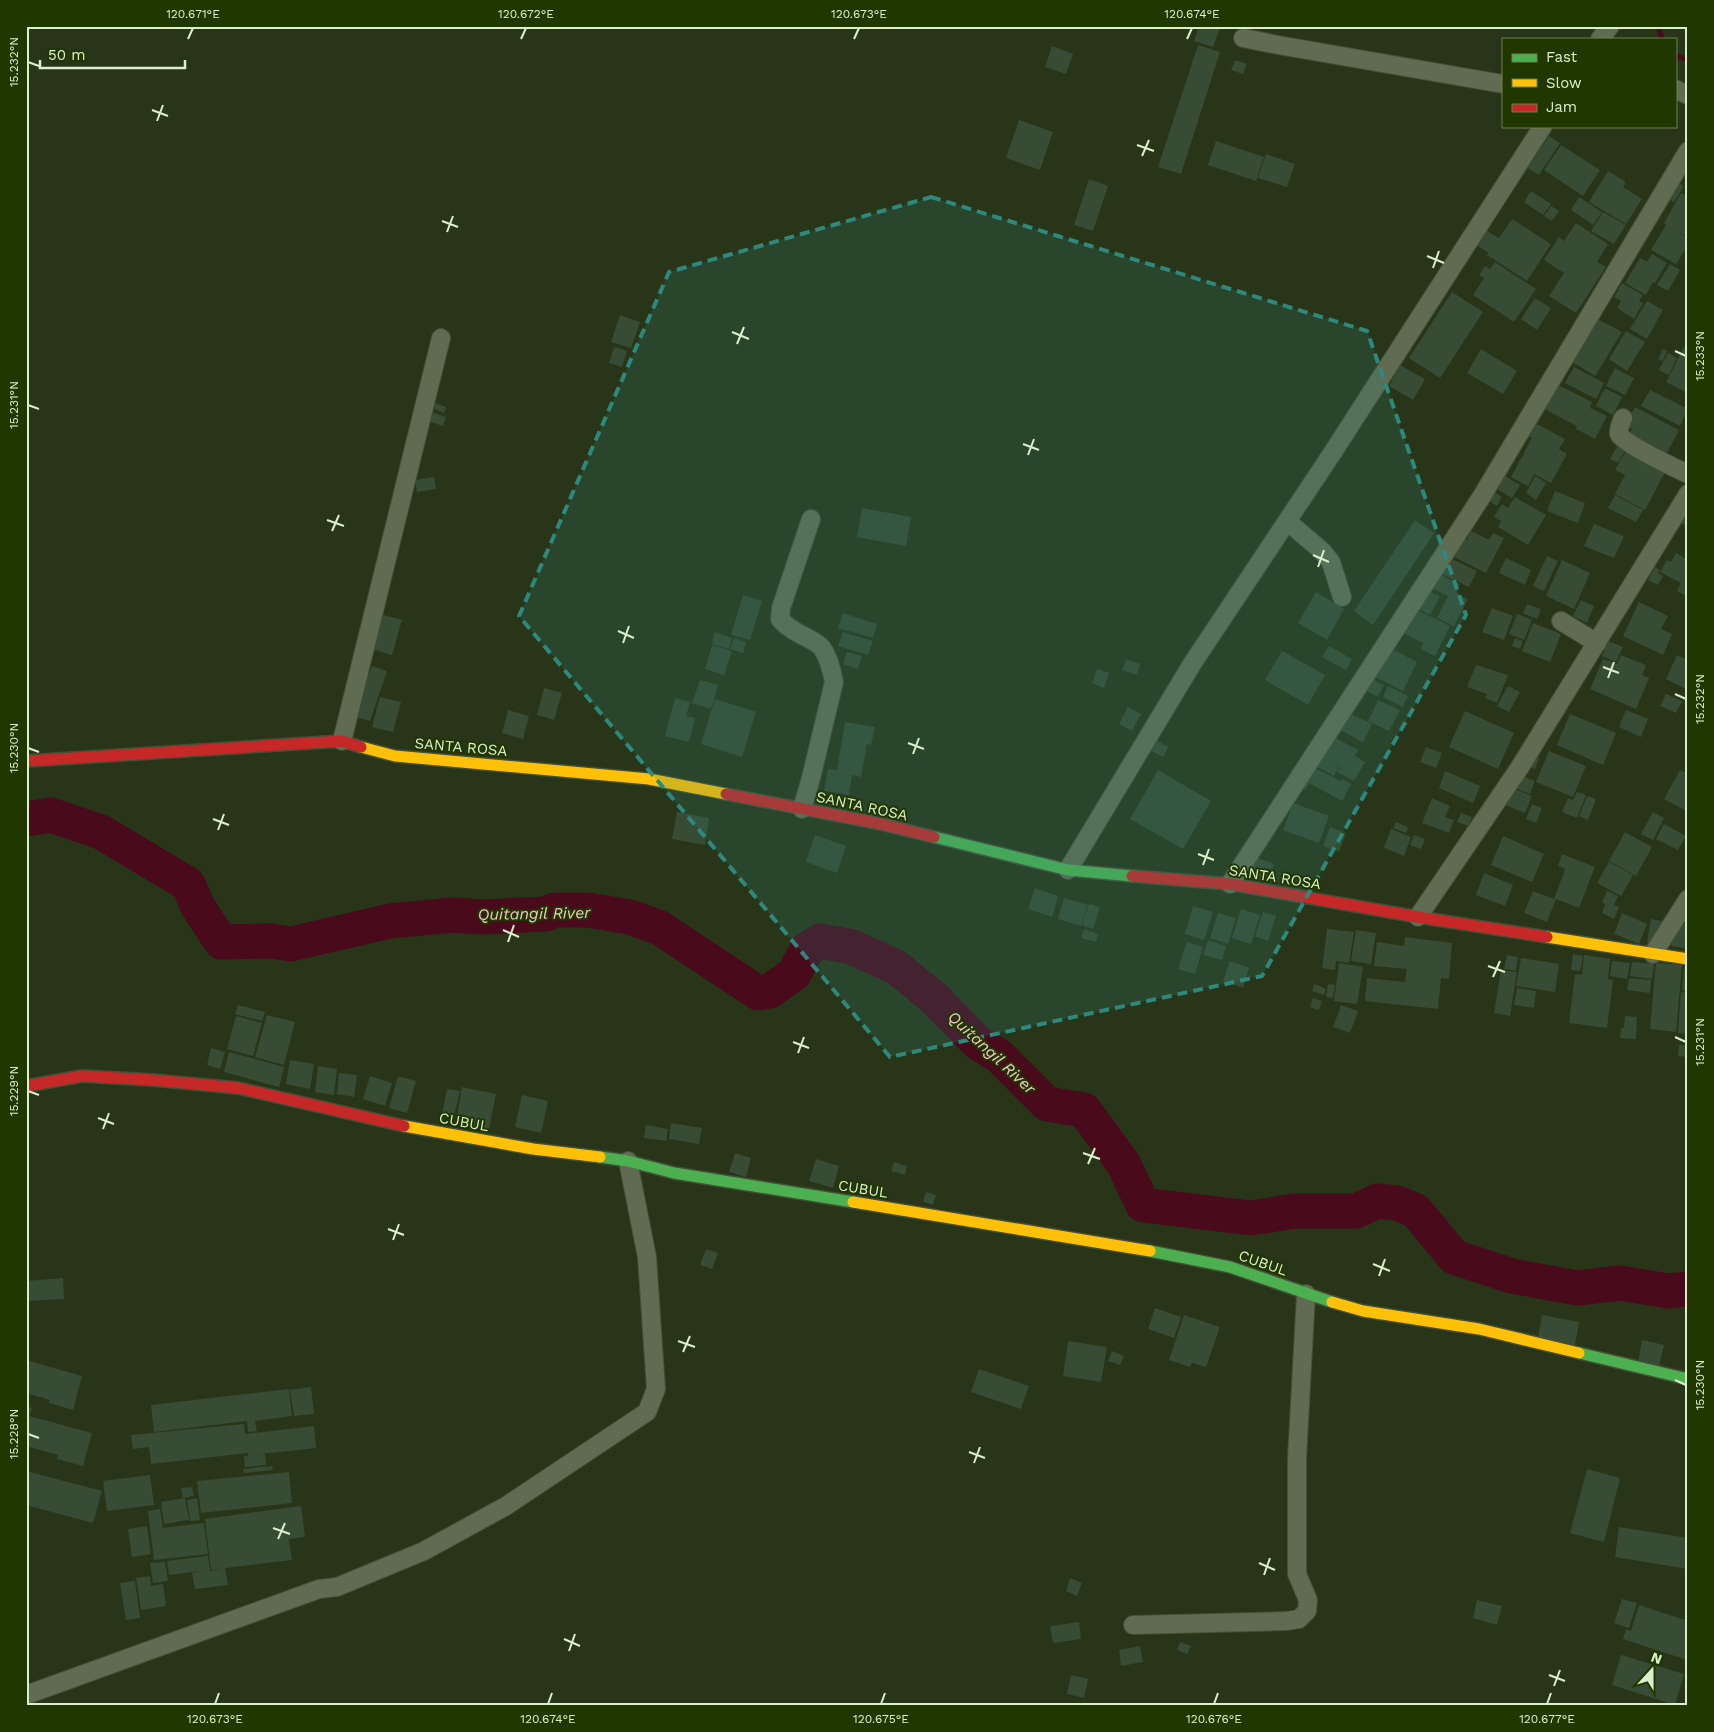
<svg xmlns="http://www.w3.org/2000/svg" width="1714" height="1732" font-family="'Work Sans',sans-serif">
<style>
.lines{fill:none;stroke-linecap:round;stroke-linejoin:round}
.stream{stroke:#490a1c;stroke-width:5.5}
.river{stroke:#490a1c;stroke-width:35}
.building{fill:#384b34}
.street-casing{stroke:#444f37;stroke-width:20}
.fast-casing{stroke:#444f37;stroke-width:14}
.slow-casing{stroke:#444f37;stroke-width:14}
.jam-casing{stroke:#444f37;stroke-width:14}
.street{stroke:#606c52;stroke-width:18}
.fast{stroke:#4caf50;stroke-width:11}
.slow{stroke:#ffc107;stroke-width:11}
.jam{stroke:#c62828;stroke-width:11}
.marked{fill:#2e887c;fill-opacity:0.2;stroke:#2e887c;stroke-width:4;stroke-dasharray:10 6;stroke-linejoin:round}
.ticks{fill:none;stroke:#dcefcb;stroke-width:2}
.labels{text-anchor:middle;stroke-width:4;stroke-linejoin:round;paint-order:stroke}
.street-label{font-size:15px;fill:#dcefcb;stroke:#213700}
.water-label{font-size:16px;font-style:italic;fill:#f3c6cb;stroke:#213700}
.neatline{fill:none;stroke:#dcefcb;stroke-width:2}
.ticks-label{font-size:12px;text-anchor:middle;fill:#dcefcb}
</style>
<rect width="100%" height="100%" fill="#293518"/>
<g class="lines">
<path class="stream" d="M1658 26 1662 39
M1675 55 1688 60"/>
<path class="river" d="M26 819 51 815 101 832 188 884 198 907 221 942 271 941 291 944 390 921 453 915 482 917 546 914 554 910H588L630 917 660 928 758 993 770 991 794 974 807 949 821 941 852 947 896 967 934 998 977 1042 999 1056 1047 1104 1084 1110 1123 1163 1143 1205 1251 1218 1295 1211H1356L1377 1201 1397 1203 1416 1211 1454 1257 1512 1276 1577 1288 1620 1283 1668 1291 1688 1289"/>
</g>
<path class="building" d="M1199 26H1221L1213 47 1194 41Z
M1198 45 1220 52 1181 174 1158 167Z
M1052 46 1073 54 1066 74 1045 67Z
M1235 60 1247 64 1243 74 1231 70Z
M1019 120 1053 132 1040 170 1006 158Z
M1549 136 1560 143 1539 175 1528 168Z
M1216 141 1264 157 1256 181 1208 165Z
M1561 145 1600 170 1583 196 1544 170Z
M1266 154 1295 164 1287 187 1258 178Z
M1608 171 1626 182 1623 187 1642 199 1626 224 1589 202Z
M1089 179 1108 186 1093 231 1074 225Z
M1675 181 1684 186 1674 202 1666 197Z
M1531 191 1551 204 1543 215 1524 202Z
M1681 193 1688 197V237L1676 231 1688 238V245L1676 264 1651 250 1666 225 1664 223Z
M1579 197 1602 212 1593 225 1571 210Z
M1551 206 1559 211 1552 221 1544 216Z
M1603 212 1626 225 1614 244 1591 231Z
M1512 219 1551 244 1527 281 1487 255 1489 253 1472 242 1482 228 1499 238Z
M1576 223 1608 244 1597 262 1606 267 1576 313 1549 296 1564 273 1544 260 1559 237 1564 241Z
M1652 254 1667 263 1655 283 1653 282 1646 295 1625 283 1640 258 1647 262Z
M1495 262 1536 289 1514 322 1473 295 1484 278 1479 275 1485 266 1490 269Z
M1670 264 1680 270 1668 291 1657 285Z
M1622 283 1643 295 1639 301 1643 303 1634 319 1617 308 1621 301 1614 297Z
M1452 292 1483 312 1440 378 1409 358Z
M1535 298 1551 308 1537 330 1521 319Z
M1647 301 1663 310 1647 339 1630 329Z
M620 315 640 322 631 348 611 342Z
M1592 316 1622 332 1595 376 1566 358Z
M1626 331 1645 342 1627 371 1609 359Z
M614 347 627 351 622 367 609 363Z
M1684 347 1688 349V393L1666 382Z
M1481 349 1517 371 1503 394 1467 373Z
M1663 349 1667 351 1663 361 1658 359Z
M1668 353 1677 358 1669 375 1659 370Z
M1400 365 1425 379 1413 400 1389 386Z
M1574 367 1604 383 1596 399 1565 383Z
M1615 368 1634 378 1625 395 1606 386Z
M1556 384 1592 402 1590 408 1607 416 1595 439 1576 429 1577 426 1544 409Z
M1605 388 1622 397 1613 415 1596 406Z
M1650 390 1688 409 1680 426 1641 406Z
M435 403 446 407 444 413 434 409Z
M1635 407 1679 430 1666 455 1629 436 1632 429 1625 426Z
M431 412 446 417 443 426 428 421Z
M1533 422 1565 439 1559 449 1567 454 1551 483 1534 474 1528 486 1511 477 1532 438 1526 435Z
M1618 445 1626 449 1618 463 1610 459Z
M1626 451 1665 472 1645 510 1615 494 1625 475 1615 470Z
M1505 476 1520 485 1512 498 1497 489Z
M1535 476 1546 483 1536 500 1526 493Z
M434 477 436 489 417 492 415 480Z
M1555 491 1585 503 1578 523 1547 511Z
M1494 492 1502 497 1497 506 1489 501Z
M1615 495 1643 510 1636 522 1608 508Z
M1515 497 1546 515 1528 545 1498 527 1501 521 1494 517 1502 504 1508 508Z
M1688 502V527L1675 520Z
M862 508 911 517 906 546 857 537Z
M1415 520 1434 533 1373 625 1354 611Z
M1594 524 1624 536 1614 558 1584 546Z
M1471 531 1489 540 1493 533 1504 538 1486 573 1452 556 1461 537 1467 540Z
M1676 553 1688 560V597L1677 591 1681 583 1660 572 1667 560 1671 562Z
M1547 556 1558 561 1544 591 1533 586Z
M1450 558 1477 571 1469 587 1442 574Z
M1506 558 1531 570 1525 585 1499 573Z
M1562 560 1590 573 1574 609 1546 596Z
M1655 567 1660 570 1658 573 1663 576 1658 585 1648 580Z
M1434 572 1460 584 1456 593 1468 599 1454 626 1437 618 1448 596 1428 586Z
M1427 590 1440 596 1430 615 1418 609Z
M1316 592 1344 609 1327 640 1298 623Z
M743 595 762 601 750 640 731 635Z
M1581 600 1594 606 1587 623 1573 616Z
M1639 602 1668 616 1661 629 1672 634 1663 655 1623 636Z
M1527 604 1541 609 1537 619 1523 613Z
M1413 608 1450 626 1435 656 1421 649 1423 643 1401 632Z
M1492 608 1513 616 1504 640 1482 632Z
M843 613 877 624 873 638 838 628Z
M380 614 402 620 392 655 371 649Z
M1517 614 1532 620 1524 640 1509 634Z
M1533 623 1561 634 1550 662 1522 651Z
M715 632 732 638 729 649 712 644Z
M843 632 873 641 868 655 838 646Z
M734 638 746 642 743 653 730 649Z
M1515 638 1523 641 1520 649 1512 646Z
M1608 641 1623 647 1616 662 1602 656Z
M712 645 732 651 724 675 705 669Z
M1329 646 1352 659 1346 670 1322 657Z
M1392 649 1417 662 1403 691 1371 675 1381 655 1388 658Z
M1282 651 1325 675 1308 705 1265 680Z
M847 652 862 656 858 669 843 664Z
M1621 655 1646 665 1642 675 1649 678 1636 709 1590 689 1603 659 1617 664Z
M1677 655 1688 660V690L1666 679Z
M1126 659 1140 664 1137 675 1122 670Z
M1476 665 1508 675 1497 703 1485 698 1487 694 1467 687Z
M372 666 387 671 370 721 352 716Z
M1097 669 1109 673 1104 688 1092 683Z
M1366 676 1384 685 1378 697 1360 688Z
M700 680 718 685 711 709 692 703Z
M1388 686 1408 696 1403 707 1383 697Z
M1508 686 1520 692 1509 712 1497 706Z
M544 688 562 693 554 720 537 715Z
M1666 694 1682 701 1676 713 1660 706Z
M380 697 401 702 393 732 372 727Z
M675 698 690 702 686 716 695 718 689 742 665 736Z
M715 699 756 712 742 757 701 744Z
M1378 700 1400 710 1389 731 1368 721Z
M1128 707 1141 714 1132 731 1119 724Z
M508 710 529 716 523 739 502 733Z
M1626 710 1648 719 1641 737 1619 727Z
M1344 711 1372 724 1363 742 1336 728Z
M1465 711 1514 733 1498 769 1449 747Z
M1570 714 1616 733 1603 765 1557 745Z
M845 722 875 727 871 745 867 744 861 777 852 775 849 795 824 791 828 769 837 770Z
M1328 734 1358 750 1355 756 1365 762 1354 781 1337 772 1340 767 1317 755Z
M1154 739 1168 747 1163 757 1148 749Z
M1426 747 1442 753 1436 768 1420 762Z
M1549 751 1586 766 1573 797 1536 782Z
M1530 754 1539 758 1535 769 1526 766Z
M1317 755 1339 767 1334 776 1312 764Z
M1313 767 1341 781 1342 779 1351 784 1342 801 1309 783 1305 790 1296 785Z
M1158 770 1211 801 1183 849 1130 819Z
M1680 770 1688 774V812L1664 799Z
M1445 771 1480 786 1473 803 1439 788Z
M1520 775 1535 781 1530 794 1515 788Z
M1512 788 1532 796 1525 813 1505 805Z
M1577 792 1586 795 1577 818 1562 812 1568 798 1573 800Z
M1587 796 1596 799 1588 820 1579 816Z
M1432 798 1450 806 1445 817 1454 820 1449 833 1422 823Z
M1293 803 1329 816 1319 843 1283 830Z
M1532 804 1542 808 1536 823 1526 819Z
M677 812 709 818 705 845 672 839Z
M1653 812 1664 818 1653 840 1641 834Z
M1461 813 1472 817 1468 826 1457 822Z
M1396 822 1408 827 1406 833 1393 828Z
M1664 824 1686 836 1678 850 1656 839Z
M1330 827 1346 833 1339 852 1323 846Z
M1391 829 1411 837 1404 856 1384 848Z
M1625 832 1652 847 1636 876 1609 861Z
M815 835 846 846 837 873 806 862Z
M1414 835 1425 839 1421 849 1410 845Z
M1503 836 1544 854 1532 882 1491 865Z
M1562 854 1595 867 1579 908 1556 899 1547 922 1524 913 1533 891 1554 899 1565 869 1558 866Z
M1252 856 1274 864 1269 880 1246 872Z
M1609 862 1633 875 1621 896 1597 883Z
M1484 873 1513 885 1505 906 1476 895Z
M1035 888 1058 896 1052 917 1028 909Z
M1607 891 1618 896 1614 905 1619 907 1614 919 1602 913 1605 904 1602 902Z
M1064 898 1088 905 1081 926 1058 919Z
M1089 904 1100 907 1093 929 1082 925Z
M1193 906 1213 912 1204 940 1185 934Z
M1241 909 1260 915 1251 944 1232 938Z
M1263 912 1276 916 1268 941 1255 936Z
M1218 913 1236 918 1228 944 1210 938Z
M1622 913 1647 924 1639 944 1614 934Z
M1651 919 1662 921 1658 945 1647 942Z
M1675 922 1688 925V949L1671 946Z
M1084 929 1098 934 1096 942 1081 938Z
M1327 929 1354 932 1349 963 1336 961 1335 970 1322 968Z
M1356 930 1376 933 1371 964 1351 961Z
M1405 937 1452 943 1449 979 1441 978 1438 1009 1365 1001 1367 978 1405 982 1407 969 1374 966 1377 942 1404 946Z
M1208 940 1226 946 1222 960 1203 955Z
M1187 942 1203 947 1195 974 1178 969Z
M1573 954 1583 956 1580 971 1571 970Z
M1507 955 1518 957 1516 971 1504 969Z
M1584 955 1610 959 1608 979 1613 980 1607 1028 1569 1023 1575 974 1582 975Z
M1521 958 1559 964 1555 992 1516 986Z
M1230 961 1249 968 1243 988 1223 981Z
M1612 961 1630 963 1627 979 1610 976Z
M1632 962 1654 964 1652 979 1630 976Z
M1339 963 1363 967 1357 1004 1334 1001Z
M1656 963 1682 965 1676 1032 1650 1029Z
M1684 967H1688V991L1682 990Z
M1501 970 1517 972 1510 1016 1494 1013Z
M1629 978 1651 980 1650 993 1627 990Z
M1314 984 1326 989 1324 995 1312 991Z
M1328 984 1335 985 1333 998 1326 997Z
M1517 988 1536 991 1534 1008 1514 1005Z
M1681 992 1688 993V1034L1678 1033Z
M1313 998 1322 1001 1319 1010 1310 1007Z
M238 1005 265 1012 262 1021 235 1014Z
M1341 1005 1358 1011 1350 1033 1333 1027Z
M267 1015 295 1022 284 1065 255 1057Z
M236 1016 262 1023 253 1056 227 1049Z
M1625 1016 1637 1017 1636 1039 1620 1038 1621 1028H1624Z
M1679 1045 1688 1046V1057L1678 1056Z
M211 1048 225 1052 220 1069 207 1065Z
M229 1052 284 1067 279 1087 224 1072Z
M290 1060 314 1064 310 1089 286 1084Z
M318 1066 337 1069 334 1095 315 1092Z
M339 1073 357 1075 354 1097 337 1094Z
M370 1076 392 1083 385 1106 363 1099Z
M398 1076 416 1081 407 1113 389 1108Z
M462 1087 496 1094 489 1129 456 1122Z
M447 1089 460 1091 454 1116 442 1114Z
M522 1095 548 1101 541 1133 515 1127Z
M671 1123 702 1128 699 1144 669 1139Z
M646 1125 668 1129 666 1141 644 1138Z
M735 1153 751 1158 746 1177 729 1172Z
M816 1159 839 1166 833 1188 809 1181Z
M894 1162 907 1166 905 1175 891 1171Z
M926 1192 936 1195 933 1205 923 1202Z
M706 1249 718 1253 712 1269 700 1265Z
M63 1278 64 1299 27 1301 26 1281Z
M1155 1308 1181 1317 1174 1338 1148 1329Z
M1184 1315 1220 1327 1206 1367 1192 1363 1190 1367 1169 1360Z
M1542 1315 1579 1322 1575 1345 1538 1338Z
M1642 1340 1664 1345 1659 1367 1638 1363Z
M1068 1341 1107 1347 1101 1382 1063 1376Z
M1112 1351 1124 1356 1120 1365 1108 1361Z
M26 1360 82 1376 73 1410 49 1403 50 1400 26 1393Z
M979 1369 1029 1386 1021 1409 971 1392Z
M311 1387 314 1414 294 1416 290 1390Z
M289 1389 292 1416 255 1421 257 1431 248 1432 247 1421 154 1432 151 1405Z
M26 1406 32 1408 29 1416 92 1433 83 1466 57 1459 58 1455 26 1446Z
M244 1424 245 1434 314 1426 316 1448 252 1455 265 1454 266 1465 245 1467 244 1456H248V1453L151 1464 149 1447 133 1449 131 1435Z
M272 1466 273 1470 244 1473 243 1469Z
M1587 1469 1620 1478 1604 1542 1570 1533Z
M26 1471 102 1491 93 1523 26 1505Z
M289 1472 292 1503 201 1513 197 1481Z
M150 1475 154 1505 107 1511 103 1481Z
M192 1487 194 1496 183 1498 181 1488Z
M185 1498 189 1520 164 1524 161 1502Z
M197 1498 200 1520 190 1521 187 1500Z
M301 1506 305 1537 289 1539 292 1560 225 1568 228 1585 195 1589 192 1573 201 1571 169 1575 167 1561 208 1556 210 1571 222 1569 211 1570 205 1519Z
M160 1509 163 1528 204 1523 208 1554 154 1560 148 1511Z
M147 1526 151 1554 132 1557 128 1529Z
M1619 1527 1688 1538V1569L1615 1557Z
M165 1562 168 1581 153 1583 150 1563Z
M150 1576 151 1586 163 1584 166 1606 141 1610 136 1578Z
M1070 1578 1082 1583 1077 1596 1066 1591Z
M135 1581 140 1618 126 1620 120 1583Z
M1622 1599 1637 1603 1629 1628 1614 1623Z
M1477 1600 1502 1606 1497 1625 1473 1618Z
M1639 1605 1688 1621 1687 1660 1623 1639 1626 1629 1631 1631Z
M1079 1622 1081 1639 1053 1643 1050 1626Z
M1180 1642 1191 1646 1187 1654 1177 1650Z
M1140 1646 1143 1662 1121 1666 1119 1650Z
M1621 1655 1684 1674 1675 1705 1612 1685Z
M1071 1675 1088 1679 1084 1698 1067 1694Z"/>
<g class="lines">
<g class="street-casing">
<path id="street" d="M1243 38 1278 45 1503 84
M1600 39 1610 26
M1675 89 1688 95
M1623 418C1621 423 1618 429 1619 434 1622 443 1677 469 1688 474
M1287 521 1322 551 1331 562 1342 597
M1561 621 1597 643
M342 741 441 338
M802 809 811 778 834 682C832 671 829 658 822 648 814 638 792 634 780 619L781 608 811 519
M1068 870 1192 664 1333 452 1543 126
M1230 884 1482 496 1688 151
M1418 917 1520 767 1688 494
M1653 954 1688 899
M1133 1625 1287 1621 1299 1619 1307 1611 1308 1600 1297 1574V1458L1306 1294
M26 1695 319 1589 337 1587 424 1551 506 1506 647 1412 656 1389 647 1257 628 1161"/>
</g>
<g class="fast-casing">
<path id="fast" d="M934 837 1068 870 1132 876
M600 1157 628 1161 674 1173 853 1202
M1150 1251 1230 1267 1332 1302
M1579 1353 1688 1379"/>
</g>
<g class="slow-casing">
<path id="slow" d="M361 747 395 756 649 779 726 794
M1547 937 1688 959
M404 1126 533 1149 600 1157
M853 1202 1150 1251
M1332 1302 1363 1311 1479 1329 1579 1353"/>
</g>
<g class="jam-casing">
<path id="jam" d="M26 761 342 741 361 747
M726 794 881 824 934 837
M1132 876 1230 884 1418 917 1547 937
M26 1086 82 1076 153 1080 238 1088 404 1126"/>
</g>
<use href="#street" class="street"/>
<use href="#fast" class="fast"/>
<use href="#slow" class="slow"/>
<use href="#jam" class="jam"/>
</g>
<path class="marked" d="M931 197 1367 331 1466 615 1262 976 890 1057 519 616 669 272Z"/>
<path class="ticks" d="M188 39 193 28M521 39 526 28M854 39 859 28M1187 39 1192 28M28 62 39 66M152 110 168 116M157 121 163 105M1137 145 1154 151M1142 156 1149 140M442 221 458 227M447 232 453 216M1427 256 1444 263M1433 268 1439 251M732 332 749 339M737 344 744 327M1675 351 1686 356M28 405 39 409M1023 444 1039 450M1028 455 1034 439M327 520 344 526M332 531 339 515M1313 555 1329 562M1318 567 1324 550M618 631 634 638M623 643 629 626M1603 667 1619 673M1608 678 1614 662M1675 694 1686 699M908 743 924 749M28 748 39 752M913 754 919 738M213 819 229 825M218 830 224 814M1198 854 1214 860M1203 865 1209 849M503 930 519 937M508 942 514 925M1488 966 1505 972M1493 977 1500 961M1675 1037 1686 1042M793 1042 809 1048M798 1053 804 1037M28 1091 39 1095M98 1118 114 1124M103 1129 109 1113M1083 1153 1100 1159M1088 1164 1095 1148M388 1229 404 1235M393 1240 399 1224M1373 1264 1390 1271M1379 1276 1385 1259M678 1341 695 1347M683 1352 690 1336M1675 1380 1686 1385M28 1434 39 1438M969 1452 985 1458M974 1463 980 1447M273 1528 290 1534M278 1539 285 1523M1259 1563 1275 1570M1264 1575 1270 1558M564 1639 580 1646M569 1651 575 1634M1549 1675 1565 1681M1554 1686 1560 1670M215 1704 219 1693M548 1704 552 1693M881 1704 885 1693M1214 1704 1218 1693M1547 1704 1551 1693"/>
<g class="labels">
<g class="street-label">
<text transform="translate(461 747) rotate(5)" y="5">SANTA ROSA</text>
<text transform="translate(862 806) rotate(12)" y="5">SANTA ROSA</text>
<text transform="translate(1275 877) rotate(9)" y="5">SANTA ROSA</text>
<text transform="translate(464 1122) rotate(10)" y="5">CUBUL</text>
<text transform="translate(863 1189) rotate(9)" y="5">CUBUL</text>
<text transform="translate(1263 1263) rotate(19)" y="5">CUBUL</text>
</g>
<g class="water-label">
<text transform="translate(534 913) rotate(-1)" y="6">Quitangil River</text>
<text transform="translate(992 1052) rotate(43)" y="6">Quitangil River</text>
</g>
</g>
<rect width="1714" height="1732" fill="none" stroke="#213700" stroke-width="55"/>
<rect x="1502" y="38" width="175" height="90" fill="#213700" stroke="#6c8151"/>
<rect x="1512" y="54" width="25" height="8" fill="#4caf50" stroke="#6c8151"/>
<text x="1546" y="62" font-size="15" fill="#dcefcb">Fast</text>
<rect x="1512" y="79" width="25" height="8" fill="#ffc107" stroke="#6c8151"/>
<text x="1546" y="88" font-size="15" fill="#dcefcb">Slow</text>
<rect x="1512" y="104" width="25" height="8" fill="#c62828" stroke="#6c8151"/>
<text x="1546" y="112" font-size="15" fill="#dcefcb">Jam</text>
<g transform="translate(1652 1670) rotate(21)" stroke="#213700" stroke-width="4" paint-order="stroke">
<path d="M0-4L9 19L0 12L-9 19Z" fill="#dcefcb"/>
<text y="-8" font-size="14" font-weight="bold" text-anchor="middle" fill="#dcefcb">N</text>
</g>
<path d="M40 60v8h145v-8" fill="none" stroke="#dcefcb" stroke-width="2.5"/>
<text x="48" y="60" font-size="15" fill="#dcefcb" stroke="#213700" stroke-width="4" paint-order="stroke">50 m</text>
<rect x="28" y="28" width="1658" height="1676" class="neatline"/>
<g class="ticks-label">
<text x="193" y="18">120.671°E</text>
<text x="526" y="18">120.672°E</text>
<text x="859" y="18">120.673°E</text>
<text x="1192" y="18">120.674°E</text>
<text transform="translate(14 62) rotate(-90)" y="4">15.232°N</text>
<text transform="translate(1700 356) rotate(-90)" y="4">15.233°N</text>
<text transform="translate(14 405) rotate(-90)" y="4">15.231°N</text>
<text transform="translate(1700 699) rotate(-90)" y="4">15.232°N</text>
<text transform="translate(14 748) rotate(-90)" y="4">15.230°N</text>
<text transform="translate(1700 1042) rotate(-90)" y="4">15.231°N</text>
<text transform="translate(14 1091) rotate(-90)" y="4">15.229°N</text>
<text transform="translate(1700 1385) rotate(-90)" y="4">15.230°N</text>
<text transform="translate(14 1434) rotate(-90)" y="4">15.228°N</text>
<text x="215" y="1723">120.673°E</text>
<text x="548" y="1723">120.674°E</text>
<text x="881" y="1723">120.675°E</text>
<text x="1214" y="1723">120.676°E</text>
<text x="1547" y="1723">120.677°E</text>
</g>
</svg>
